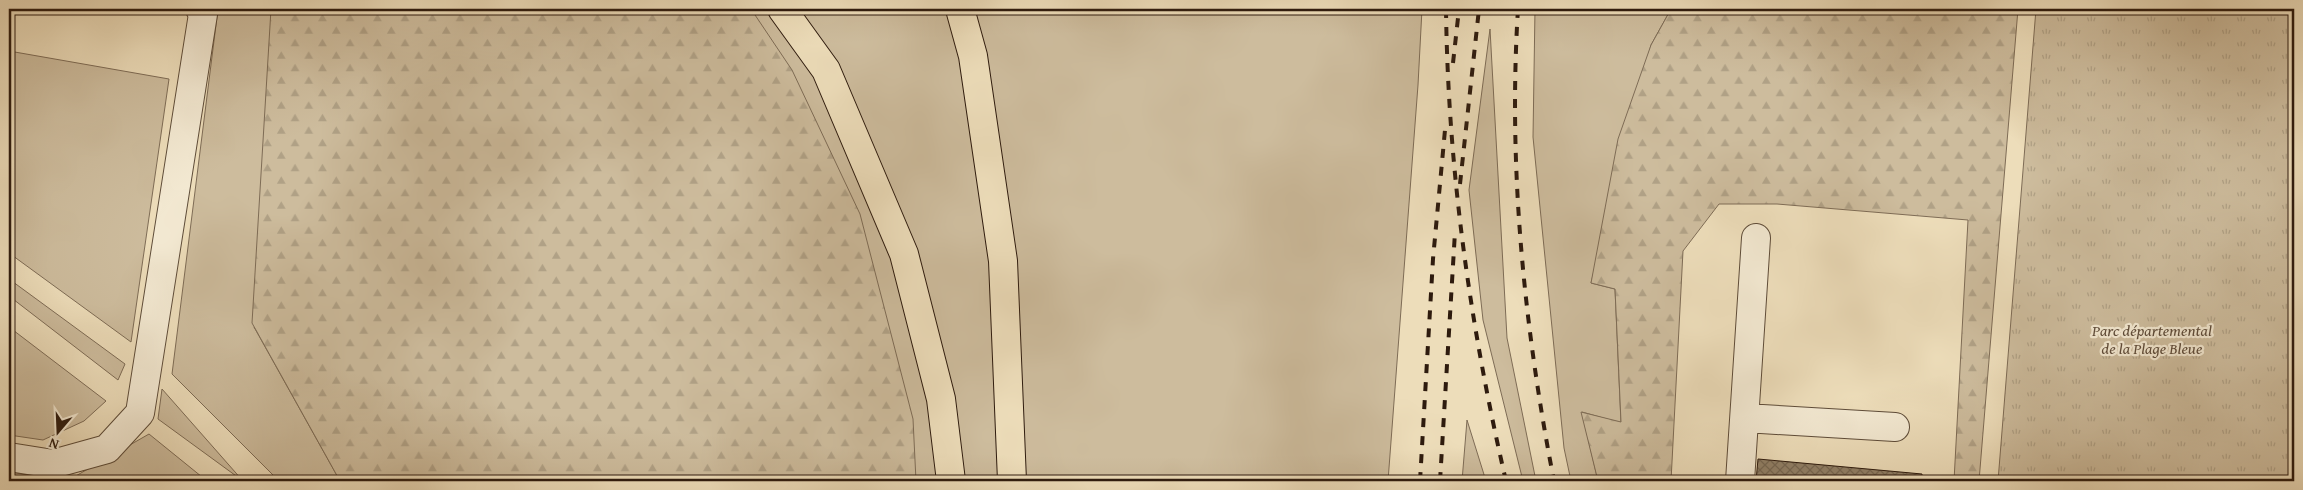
<svg xmlns="http://www.w3.org/2000/svg" width="2303" height="490" font-family="'Gentium Book Plus',serif">
<style>
.green{fill:#cdbc9d;stroke:#7e6c56}
.forest{fill:url(#forest-firs);stroke:#7e6c56}
.park{fill:url(#park-tufts);stroke:#7e6c56}
.shadow{fill:#0003}
.building{fill:url(#building-cross-hatch);stroke:#2e1b0e}
.lines{fill:none;stroke-linecap:round;stroke-linejoin:round}
.minor-casing{stroke:#5e4c39;stroke-width:30}
.highway-casing{stroke:#2e1b0e;stroke-width:30}
.minor{stroke:#f3e9d2;stroke-width:28}
.highway{stroke:#edddba;stroke-width:28}
.rail{stroke:#2e1b0e;stroke-width:4;stroke-dasharray:9 9;stroke-linecap:butt}
.labels{text-anchor:middle;stroke-width:4.5;stroke-linejoin:round;paint-order:stroke}
.park-label{font-size:16px;font-style:italic;fill:#5e4b39;stroke:#f3e9d2}
</style>
<defs>
<pattern id="forest-firs" width="22" height="20" patternUnits="userSpaceOnUse" patternTransform="scale(1.25)"><rect width="22" height="20" fill="#cdbc9d"/><path d="M5 1l3.5 6h-7zM16 11l3.5 6h-7z" fill="#b0a186"/></pattern>
<pattern id="park-tufts" width="24" height="20" patternUnits="userSpaceOnUse" patternTransform="scale(1.25)"><rect width="24" height="20" fill="#cdbc9d"/><path d="M3 7l-1-3M5 7V3M7 7l1-3M15 17l-1-3M17 17v-4M19 17l1-3" fill="none" stroke="#b0a186"/></pattern>
<pattern id="building-cross-hatch" width="8" height="8" patternUnits="userSpaceOnUse" patternTransform="scale(1.25)"><rect width="8" height="8" fill="#918067"/><path d="M0 0l8 8M0 8l8-8" fill="none" stroke="#776853"/></pattern>
</defs>
<rect width="100%" height="100%" fill="#edddba"/>
<filter id="stains"><feTurbulence type="fractalNoise" baseFrequency=".004" numOctaves="4"/><feColorMatrix values="0 0 0 0 .2 0 0 0 0 .09 0 0 0 0 .02 0 0 0 .5 -.17"/></filter>
<radialGradient id="worn" r=".72"><stop offset=".6" stop-color="#630" stop-opacity="0"/><stop offset="1" stop-color="#630" stop-opacity=".3"/></radialGradient>
<path class="green" d="M218 9H1422L1418 85 1388 481H375L254 327 340 481H279L172 374Z
M1535 9H1671L1651 45 1591 283 1615 289 1621 423 1582 412 1598 481H1571L1564 448 1533 137Z
M1490 29 1507 338 1536 481H1523L1483 320 1469 190Z
M9 51 169 79 131 342 9 253Z
M9 279 125 364 118 380 9 296Z
M9 327 106 401 84 421 43 440 9 435Z
M162 389 243 481 158 419Z
M1467 420 1486 481H1462Z
M149 434 207 481H9V472L67 481Z"/>
<path class="forest" d="M271 9H751L792 70 860 214 913 419 916 481H340L252 323Z
M1671 9H2018L1979 481H1954L1968 220 1777 204H1719L1683 251 1671 481H1598L1581 412 1621 422 1615 289 1591 283 1618 139 1651 45Z"/>
<path class="park" d="M2036 9H2294V481H1998Z"/>
<path class="shadow" d="M1759 461 1922 475 1928 481H1758Z"/>
<path class="building" d="M1758 459 1922 474V481H1756Z"/>
<g class="lines">
<g class="minor-casing">
<path id="minor" d="M1745 418 1895 427
M9 457 53 464 107 449 140 413 203 14 200 9
M1740 481 1756 238"/>
</g>
<g class="highway-casing">
<path id="highway" d="M782 9 826 70 904 254 941 399 951 481
M960 9 973 56 1003 261 1012 481"/>
</g>
<use href="#minor" class="minor"/>
<use href="#highway" class="highway"/>
<path class="rail" d="M1446 9C1448 169 1470 326 1506 481
M1518 9C1508 166 1524 327 1554 481
M1453 63 1459 9
M1460 184 1479 9
M1420 481 1433 259 1445 130
M1440 481 1455 232"/>
</g>
<g class="labels">
<g class="park-label">
<text x="2152" y="336">Parc départemental<tspan x="2152" dy="18">de la Plage Bleue</tspan></text>
</g>
</g>
<rect width="2303" height="490" fill="none" stroke="#edddba" stroke-width="30"/>
<rect x="10" y="10" width="2283" height="470" fill="none" stroke="#2e1b0e" stroke-width="2.5"/>
<rect x="15" y="15" width="2273" height="460" fill="none" stroke="#2e1b0e"/>
<g transform="translate(58 432) rotate(199)" stroke="#f3e9d2" stroke-width="4" paint-order="stroke">
<path d="M0-4L9 19L0 12L-9 19Z" fill="#2e1b0e"/>
<text y="-8" font-size="14" font-weight="bold" text-anchor="middle" fill="#2e1b0e">N</text>
</g>
<rect width="100%" height="100%" filter="url(#stains)"/>
<rect width="100%" height="100%" fill="url(#worn)"/>
</svg>
